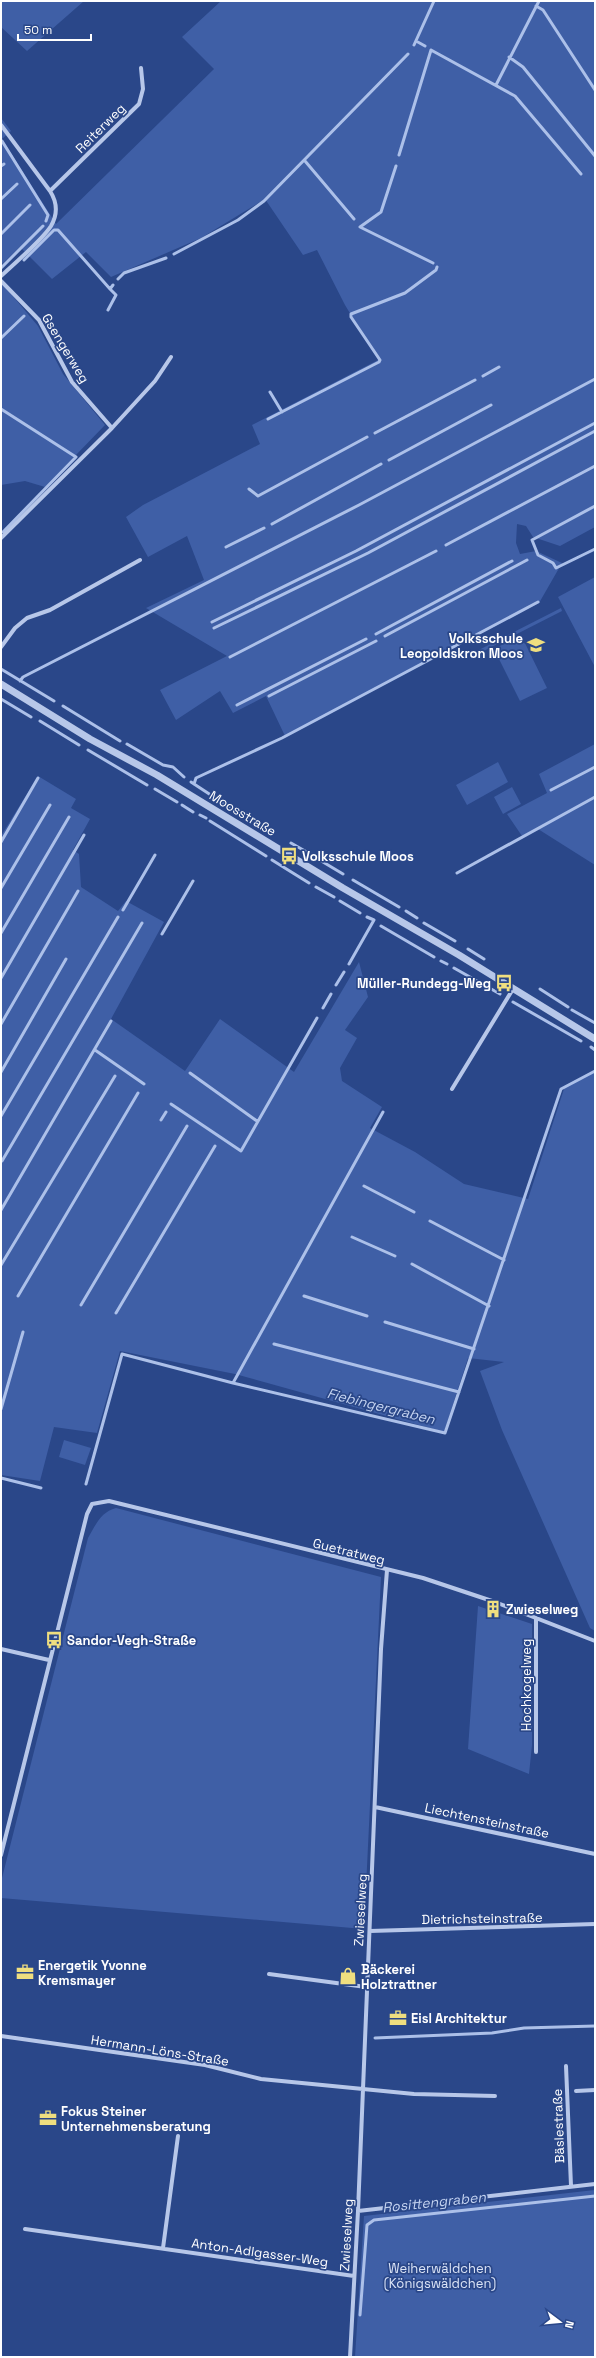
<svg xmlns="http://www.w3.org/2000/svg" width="596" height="2358" font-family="'Space Grotesk',sans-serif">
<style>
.green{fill:#3f5fa6}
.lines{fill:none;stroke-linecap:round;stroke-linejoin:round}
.stream{stroke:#acc0e9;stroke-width:3}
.minor{stroke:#b7c7e9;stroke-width:4}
.tertiary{stroke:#b7c7e9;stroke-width:7}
.labels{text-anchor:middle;stroke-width:3.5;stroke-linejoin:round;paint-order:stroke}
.street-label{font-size:13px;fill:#fff;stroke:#2a4789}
.poi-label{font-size:13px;font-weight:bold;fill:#fff;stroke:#2a4789;text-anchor:start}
.park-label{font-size:13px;fill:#dbe4f7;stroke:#2a4789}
.water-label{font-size:14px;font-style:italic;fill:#c3d2f0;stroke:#2a4789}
</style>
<rect width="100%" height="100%" fill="#2a4789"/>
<path class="green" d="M1 1H84L27 51 1 27Z
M221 1H595V527L560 546 533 537 526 526 517 524 516 543 520 554 536 551 562 563 539 603 285 736 266 696 233 713 220 691 176 720 160 690 227 656 146 608 204 580 187 536 148 557 126 517 143 505 260 444 252 425 378 360 345 305 317 250 303 255 265 199 201 238 111 277 86 252 52 279 20 247 1 265V118L11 131 2 139 56 224 214 69 182 37Z
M1 282 38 326 63 374 105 425 45 487 25 481 1 485Z
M595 577V667L558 597Z
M561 608 562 611 474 656 473 653Z
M521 635 547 688 520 701 494 649Z
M595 744V865L538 829 522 836 507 814 547 793 539 774Z
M498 762 508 782 467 805 456 785Z
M38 776 76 799 71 808 90 819 73 850 79 854 81 887 118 911 126 901 164 922 111 1019 185 1071 220 1019 294 1072 359 962 368 997 345 1030 357 1038 340 1068 342 1081 382 1107 370 1128 415 1152 464 1184 528 1199 565 1086 595 1071V1631L590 1628 502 1430 480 1371 504 1362 468 1358 444 1432 235 1374 120 1351 97 1433 54 1427 40 1481 1 1475V836Z
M512 787 521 804 503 814 494 797Z
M64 1440 91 1448 85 1465 59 1457Z
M116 1508 381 1577 364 1929 1 1898V1882L88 1538C96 1524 101 1512 116 1508Z
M478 1606 532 1624V1745L529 1774 468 1749Z
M595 2190V2357H355L364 2216Z"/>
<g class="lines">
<path class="stream" d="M536 6 543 10 595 90
M416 41 425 46
M414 45 434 1
M509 57 523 67 595 156
M496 85 539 1
M2 141 48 215 46 221
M399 155 431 50 515 96 581 174
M305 161 354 219
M1 166 4 164
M396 166 381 212 360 227 433 263
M1 199 17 184
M1 234 30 205
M174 254 238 220 264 201 408 54
M24 260 54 230H58L110 289 113 285
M1 268 43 226
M118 279 124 273 166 258
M108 310 116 295 110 289
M1 338 24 316
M483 376 499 367
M270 392 282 412
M1 409 76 457 3 532
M268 419 379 362 380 360 351 317V314L405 293 436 270 437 267
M375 433 475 380
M389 460 491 405
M249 489 258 496 367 437
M595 506 532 540 538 555 553 563 556 568 595 549
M272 524 381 464
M446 545 595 466
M226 547 264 528
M212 622 356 551 595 423
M214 628 368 553 595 431
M376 634 512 561
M385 636 527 560
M230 657 436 551
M1 669 54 701
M20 681 23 677 359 505 595 379
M269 696 376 641
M1 699 31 717
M237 705 366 639
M63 706 120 741
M40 721 79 745
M127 744 163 765 173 767 184 777
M88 750 147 785
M191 782 223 803
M194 784 196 778 282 738 538 602
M155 789 177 802
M551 790 595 767
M182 805 193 812
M229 806 242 814
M200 815 206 818
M210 821 266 856
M1 842 38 778
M291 843 312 855
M318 859 343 874
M272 860 309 883
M457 873 595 797
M353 880 399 907
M316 887 334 897
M1 888 50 805
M340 901 360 913
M123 910 155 855
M406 911 417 918
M424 923 455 941
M381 926 434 957
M1 933 69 817
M162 934 193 881
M468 949 484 959
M441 961 447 964
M349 964 374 920 367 917
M454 968 500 994
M1 978 84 835
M336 985 344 972
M540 989 568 1007
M513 1002 581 1041
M323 1008 331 994
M572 1010 595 1023
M1 1024 78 891
M591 1047 595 1050
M95 1050 144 1084
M1 1072 66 959
M190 1073 257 1121
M171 1104 241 1151 317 1018
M1 1116 118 917
M161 1120 166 1112
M2 1161 142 923
M364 1186 414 1212
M1 1210 111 1021
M430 1221 504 1260
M352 1237 395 1256
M412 1264 489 1306
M1 1265 115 1076
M18 1296 138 1093
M304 1296 367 1316
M81 1305 187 1126
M116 1313 215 1146
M385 1322 474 1349
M274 1344 459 1392
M233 1383 383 1112
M1 1409 23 1332
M1 1478 41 1488
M86 1484 122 1354 233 1383 445 1433 561 1089 595 1071
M375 2038 492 2033 524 2028 595 2026
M360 2315 367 2225 374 2220 595 2196"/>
<path class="minor" d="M1 125 50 191C57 202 58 214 51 226 43 239 14 264 1 276
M50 191 139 104 143 89 141 68
M1 281 39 320 72 382 112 428
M1 538 112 428 155 381 171 357
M1 647 15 628 27 618 50 610 140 560
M452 1089 513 989
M1 1649 49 1660
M536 1752V1618
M375 1807 595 1854
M1 1855 87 1514 92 1504 109 1501 423 1578 495 1602 595 1641
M370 1931 595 1924
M269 1974 366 1987
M1 2036 205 2065 261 2079 414 2094 495 2096
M566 2066 571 2186
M576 2091 595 2090
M358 2211 595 2184
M25 2229 354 2276
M163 2248 178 2136
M350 2357 358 2211 381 1649 387 1570"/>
<path class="tertiary" d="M1 684 90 739 157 775 343 888 459 955 595 1039"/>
</g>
<defs>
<g id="school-bare" transform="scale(1.38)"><path d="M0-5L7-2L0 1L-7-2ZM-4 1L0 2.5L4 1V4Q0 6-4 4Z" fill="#efde7f" stroke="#2a4789" stroke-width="2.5" paint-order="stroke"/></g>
<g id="bus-bare" transform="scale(1.38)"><path d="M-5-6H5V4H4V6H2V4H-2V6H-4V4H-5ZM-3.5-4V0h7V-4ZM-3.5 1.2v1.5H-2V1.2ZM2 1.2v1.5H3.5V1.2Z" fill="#efde7f" stroke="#2a4789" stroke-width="2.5" paint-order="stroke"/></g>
<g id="building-bare" transform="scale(1.38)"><path d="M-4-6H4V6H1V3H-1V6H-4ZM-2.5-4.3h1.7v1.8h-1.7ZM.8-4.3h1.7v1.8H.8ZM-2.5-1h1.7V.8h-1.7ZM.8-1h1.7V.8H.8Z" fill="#efde7f" stroke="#2a4789" stroke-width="2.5" paint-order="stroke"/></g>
<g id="office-bare" transform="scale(1.38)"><path d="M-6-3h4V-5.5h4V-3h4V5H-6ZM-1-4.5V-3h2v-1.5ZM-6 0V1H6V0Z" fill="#efde7f" stroke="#2a4789" stroke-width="2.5" paint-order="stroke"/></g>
<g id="shop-bare" transform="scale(1.38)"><path d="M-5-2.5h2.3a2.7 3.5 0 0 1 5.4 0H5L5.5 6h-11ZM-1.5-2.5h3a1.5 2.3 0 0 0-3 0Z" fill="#efde7f" stroke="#2a4789" stroke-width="2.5" paint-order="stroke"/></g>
</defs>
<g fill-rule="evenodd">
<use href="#school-bare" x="536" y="645"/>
<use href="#bus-bare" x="289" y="856"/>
<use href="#bus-bare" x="504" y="983"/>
<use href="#building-bare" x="493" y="1609"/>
<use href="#bus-bare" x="54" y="1640"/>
<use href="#office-bare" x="25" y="1972"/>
<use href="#shop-bare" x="348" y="1976"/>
<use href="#office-bare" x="398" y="2018"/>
<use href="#office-bare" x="48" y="2118"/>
</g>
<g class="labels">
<g class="street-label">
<text transform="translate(100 128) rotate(-45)" y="5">Reiterweg</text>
<text transform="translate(66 348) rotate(59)" y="5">Gsengerweg</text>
<text transform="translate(243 813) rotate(31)" y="5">Moosstraße</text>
<text transform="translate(349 1551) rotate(14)" y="5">Guetratweg</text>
<text transform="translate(526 1685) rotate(-90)" y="5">Hochkogelweg</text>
<text transform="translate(487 1820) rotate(12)" y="5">Liechtensteinstraße</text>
<text transform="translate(360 1910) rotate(-87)" y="5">Zwieselweg</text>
<text transform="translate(482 1918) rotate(-1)" y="5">Dietrichsteinstraße</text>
<text transform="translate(160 2050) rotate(9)" y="5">Hermann-Löns-Straße</text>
<text transform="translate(558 2126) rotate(-92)" y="5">Bäslestraße</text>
<text transform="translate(346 2235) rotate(-87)" y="5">Zwieselweg</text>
<text transform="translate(260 2252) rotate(8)" y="5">Anton-Adlgasser-Weg</text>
</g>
<g class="poi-label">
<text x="523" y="643" text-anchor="end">Volksschule<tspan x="523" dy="15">Leopoldskron Moos</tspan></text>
<text x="302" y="861">Volksschule Moos</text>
<text x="491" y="988" text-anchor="end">Müller-Rundegg-Weg</text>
<text x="506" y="1614">Zwieselweg</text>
<text x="67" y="1645">Sandor-Vegh-Straße</text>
<text x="38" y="1970">Energetik Yvonne<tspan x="38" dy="15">Kremsmayer</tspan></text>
<text x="361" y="1974">Bäckerei<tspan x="361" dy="15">Holztrattner</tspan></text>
<text x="411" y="2023">Eisl Architektur</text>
<text x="61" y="2116">Fokus Steiner<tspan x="61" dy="15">Unternehmensberatung</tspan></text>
</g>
<g class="park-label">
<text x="440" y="2273">Weiherwäldchen<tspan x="440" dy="15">(Königswäldchen)</tspan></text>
</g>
<g class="water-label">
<text transform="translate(381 1406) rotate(14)" y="5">Fiebingergraben</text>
<text transform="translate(434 2202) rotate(-6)" y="5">Rosittengraben</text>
</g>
</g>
<rect width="596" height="2358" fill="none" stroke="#ffffff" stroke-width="4"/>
<g transform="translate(560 2322) rotate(106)" stroke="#2a4789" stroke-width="3" paint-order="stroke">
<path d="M0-3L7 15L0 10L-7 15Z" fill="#ffffff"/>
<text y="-6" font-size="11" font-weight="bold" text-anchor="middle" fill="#ffffff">N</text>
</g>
<path d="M18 34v6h73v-6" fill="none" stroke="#ffffff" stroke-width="2"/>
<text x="24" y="34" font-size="12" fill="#ffffff" stroke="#2a4789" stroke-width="3" paint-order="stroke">50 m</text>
</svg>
